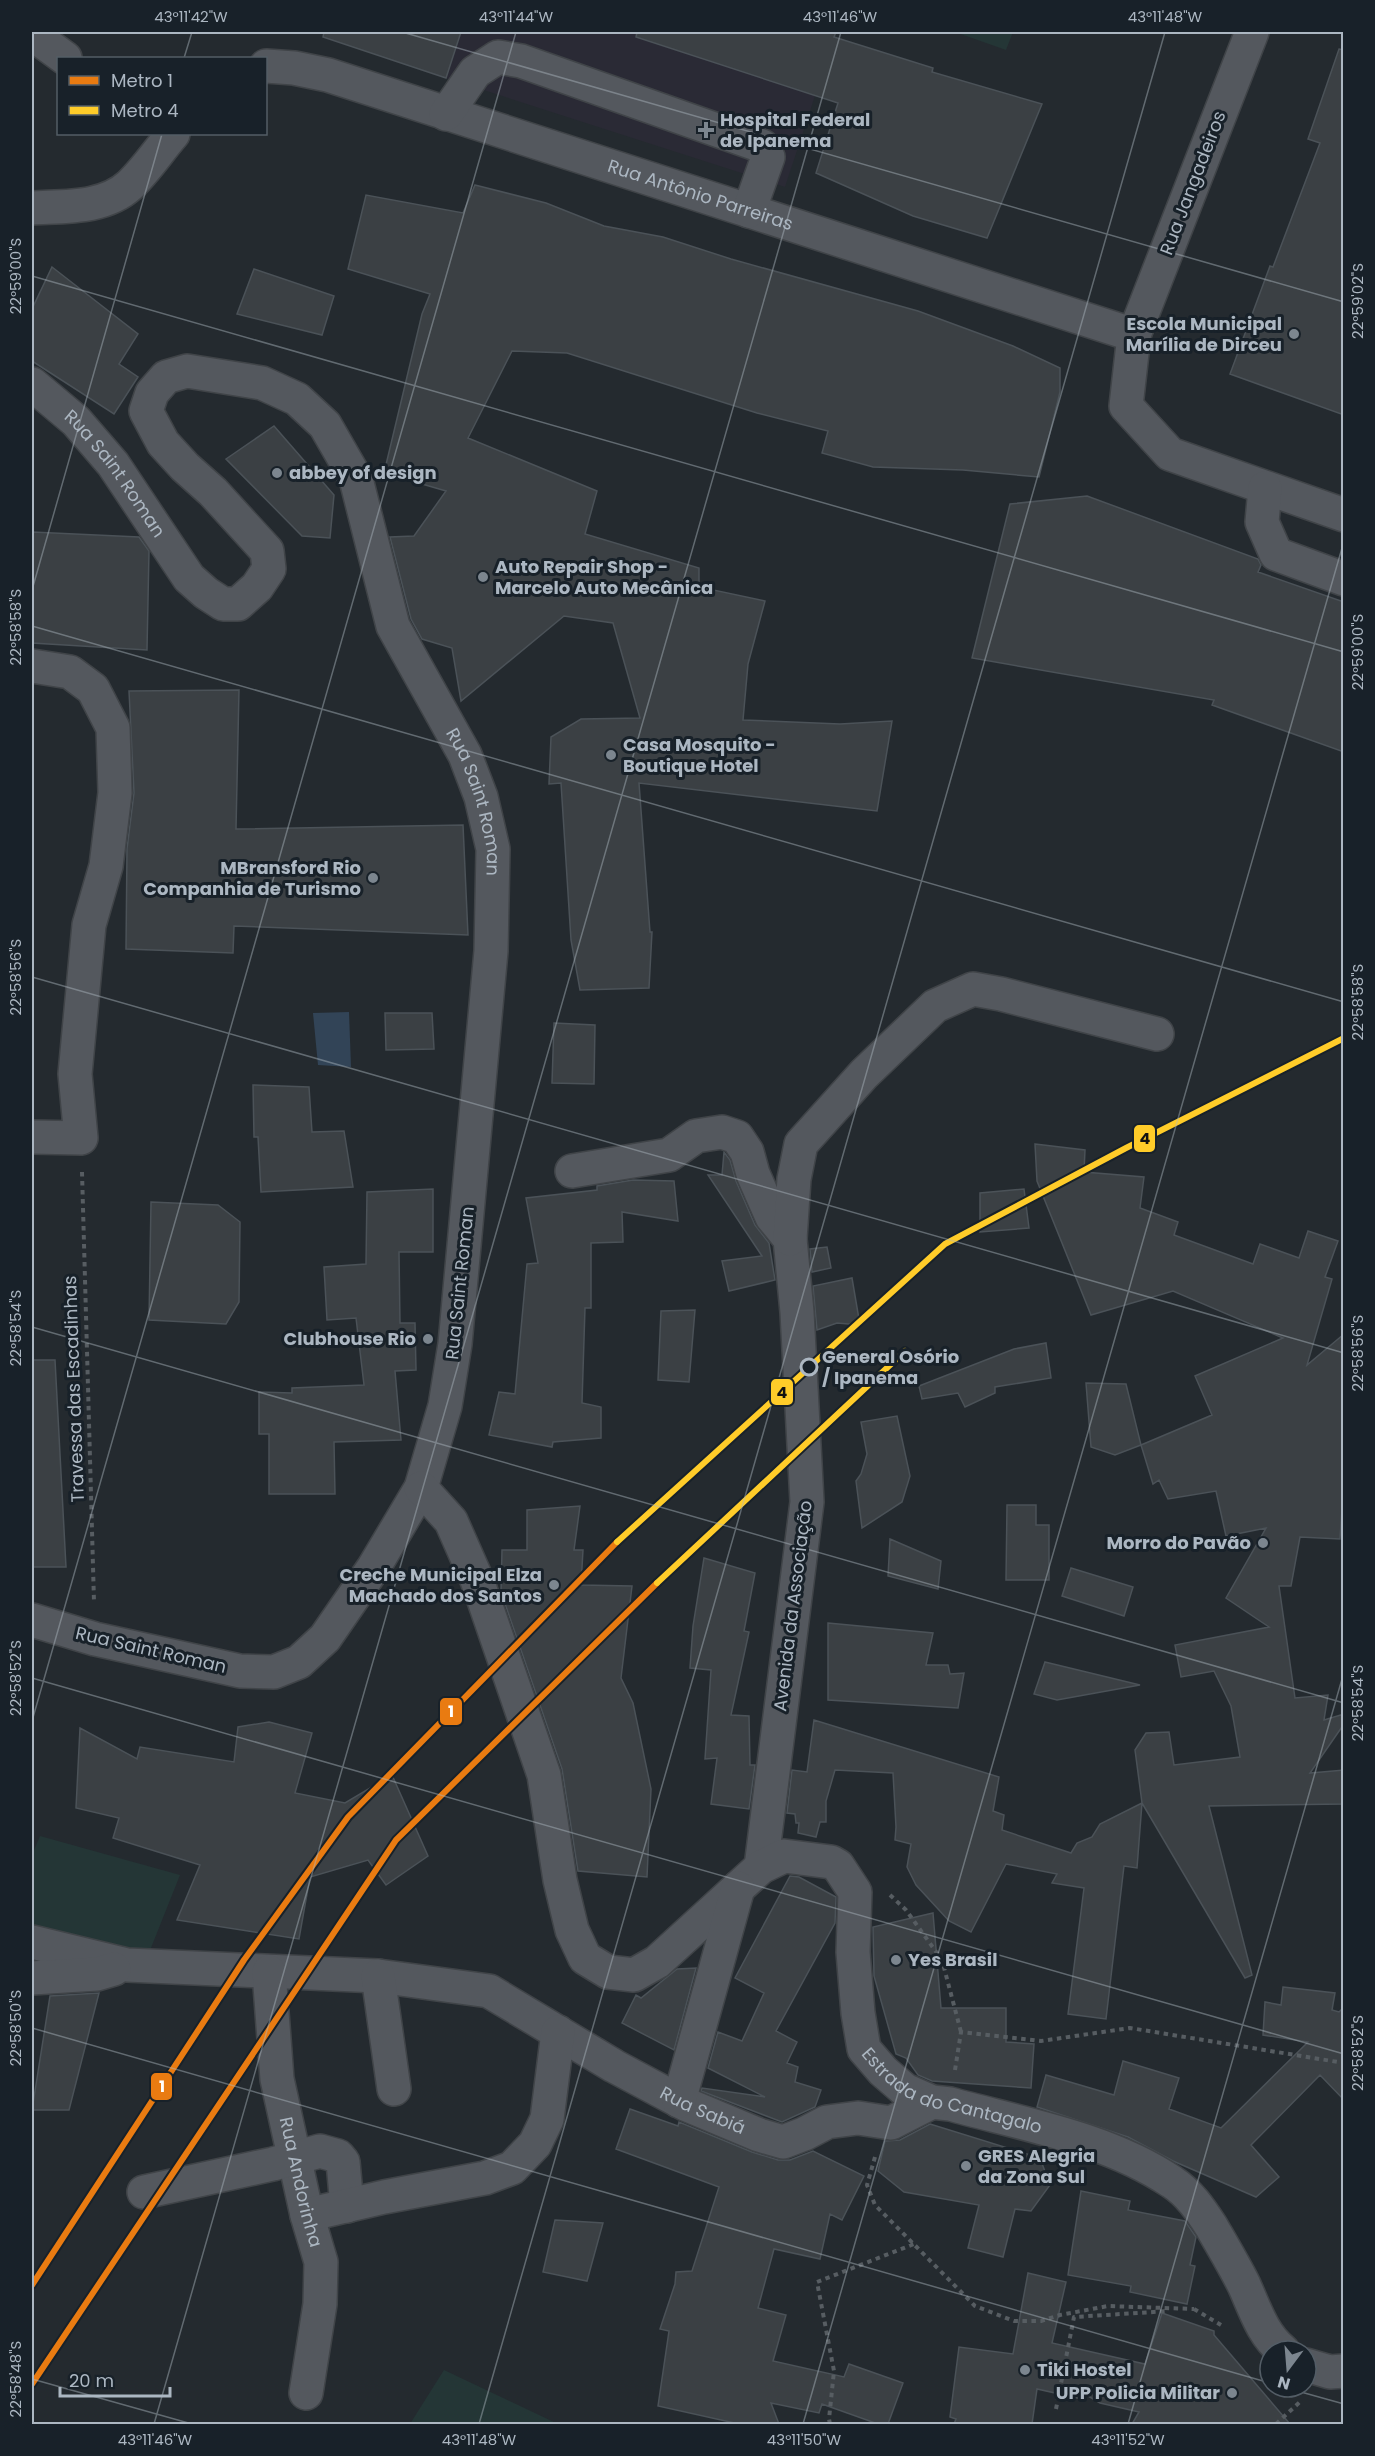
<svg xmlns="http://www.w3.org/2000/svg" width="1375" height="2456" font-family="Poppins,sans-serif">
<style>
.medical{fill:#2a2a35}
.green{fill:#243636}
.water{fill:#324457}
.building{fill:#3b4044;stroke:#4b5258;stroke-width:1.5}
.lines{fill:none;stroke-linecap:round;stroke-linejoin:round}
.minor-casing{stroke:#404448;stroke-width:36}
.path{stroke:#575d62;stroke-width:4;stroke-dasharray:4.5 4.5;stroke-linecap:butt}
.minor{stroke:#54585e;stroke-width:33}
.metro-1-casing{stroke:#182129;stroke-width:10}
.metro-2-casing{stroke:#182129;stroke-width:10}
.metro-1{stroke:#e97b11;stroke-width:6}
.metro-2{stroke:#ffcc29;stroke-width:6}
.ticks{fill:none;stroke:#acb7c2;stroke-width:1.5;stroke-opacity:0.45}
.poi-dot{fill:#7c868f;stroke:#182129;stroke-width:2}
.stop-dot{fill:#182129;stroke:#acb7c2;stroke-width:3}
.labels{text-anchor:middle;stroke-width:6;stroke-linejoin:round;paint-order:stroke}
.poi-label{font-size:18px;font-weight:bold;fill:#acb7c2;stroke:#182129;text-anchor:start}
.street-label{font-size:18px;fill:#acb7c2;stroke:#182129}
.stop-label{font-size:18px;font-weight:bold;fill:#acb7c2;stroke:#182129;text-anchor:start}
.line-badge{stroke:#182129;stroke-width:2}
.badge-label{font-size:16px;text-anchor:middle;font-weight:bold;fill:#fff}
.pale-badge-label{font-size:16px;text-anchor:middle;font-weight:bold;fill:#111}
.neatline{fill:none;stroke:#acb7c2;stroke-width:2}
.ticks-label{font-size:15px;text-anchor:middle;fill:#acb7c2}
</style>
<rect width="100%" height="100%" fill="#242a2f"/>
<path class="medical" d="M461 32H836L785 187 446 78Z"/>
<path class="green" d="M955 32H1013L1006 50Z
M40 1836 180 1875 145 1963 32 1935V1855Z
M444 2370 558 2424H410Z"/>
<path class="water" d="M349 1012 351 1067 318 1065 313 1013Z"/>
<path class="building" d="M324 32H461L446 78 323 37Z
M637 32H836L834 37 933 68 932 72 1042 104 987 238 913 216 816 173 838 103 636 37Z
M1339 49 1344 50V415L1230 374 1270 266 1273 267 1320 143 1308 139Z
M475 185 546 203 604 226 663 237 731 259 918 311 1013 346 1060 368V392L1039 477 963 470 873 467 822 453 828 431 757 413 567 353 512 351 468 438 597 491 585 534 699 568V587L765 601 748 664 743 720 840 724 892 721 877 811 639 783 650 932H652L649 988 580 990 571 940 561 783 549 784 551 737 581 719 640 718 613 623 564 616 461 701 452 648 422 639 411 619 390 537 414 536 446 491 384 473 422 314 430 294 348 269 366 195 463 213Z
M52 267 138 334 119 364 138 377 114 414 32 361V309Z
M254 269 334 296 322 335 237 314Z
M274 426 334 495 330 538 302 536 226 459Z
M1087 496 1258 559 1261 565 1258 572 1344 602V752L1212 705 1214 700 972 658 1010 504Z
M32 532 139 537 149 551 147 650 32 643Z
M239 690 236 829 463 825 468 935 234 926 233 953 126 949 127 849 134 793 129 691Z
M385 1013H432L434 1049 386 1050Z
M554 1023 595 1025 594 1084 552 1083Z
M253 1085 309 1087 312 1132 344 1131 353 1187 261 1192 258 1137H254Z
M1035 1144 1085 1150 1084 1172 1144 1177 1140 1208 1178 1222 1174 1235 1253 1264 1260 1244 1299 1258 1308 1231 1338 1241 1325 1277 1332 1279 1307 1365 1344 1334V1479L1340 1539 1300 1537 1291 1586H1279L1295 1698 1328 1695 1324 1720 1344 1714V1724L1310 1773 1344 1770V1804L1209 1806 1252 1975 1245 1978 1142 1803 1137 1868 1124 1866 1106 2019 1068 2014 1084 1888 1052 1883 1057 1874 1006 1864 971 1932 949 1921 916 1885 907 1867 911 1844 895 1840 896 1827 893 1773 835 1770 826 1801V1822H820L816 1837 798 1833 799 1823H796L795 1814 787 1813 792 1770 807 1772 814 1720 999 1777 993 1811 1004 1815 1002 1830 1071 1853 1077 1843 1092 1837 1100 1824 1142 1803 1135 1750 1146 1733 1169 1732 1174 1765 1240 1757 1231 1706 1214 1671 1181 1677 1175 1645 1269 1627 1226 1598 1266 1528 1226 1536 1216 1491 1168 1499 1159 1480 1153 1484 1141 1445 1212 1415 1195 1376 1283 1338 1173 1291 1091 1315 1037 1181Z
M724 1152 730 1160 736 1181 755 1225 769 1243 775 1280 729 1291 722 1261 762 1256 708 1175H722Z
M633 1180 674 1181 678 1221 622 1212 623 1242 591 1243V1308H585L582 1403 601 1407V1438L553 1442 552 1447 489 1435 499 1392 515 1394 527 1264 538 1263 526 1198 597 1190V1186Z
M433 1189V1252H399L400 1323H415L416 1370 395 1371 401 1440 334 1442 335 1494H269V1434H259V1392L292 1393V1388L364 1385 356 1318 327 1320 324 1267 366 1264 367 1192Z
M1024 1189 1029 1228 980 1232V1193Z
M151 1202 218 1205 240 1222 239 1302 226 1324 149 1320Z
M827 1247 831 1268 812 1272 810 1249Z
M852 1278 860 1325 837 1323 817 1330 813 1286Z
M695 1310 689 1382 658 1380 661 1311Z
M1046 1343 1051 1378 995 1387V1393L965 1407 958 1393 922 1399 919 1386 1014 1349Z
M32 1360H55L66 1567H32Z
M1086 1383 1126 1384 1141 1445 1115 1455 1091 1447Z
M897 1416 910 1476 902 1502 862 1528 856 1481 861 1474 867 1454 861 1422Z
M1007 1505H1036V1525H1049V1580H1006Z
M580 1506 574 1550H583L581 1585 632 1586 621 1678 633 1703 651 1789 647 1877 578 1871 562 1769 501 1592 502 1550H527V1510Z
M890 1539 941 1561 938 1589 888 1576Z
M704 1558 755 1573 744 1631 749 1632 731 1715 749 1716 750 1765H755L749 1809 711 1804 717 1758 705 1759 711 1670 690 1668 693 1626Z
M1071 1568 1133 1587 1124 1616 1062 1596Z
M828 1623 933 1633 926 1665H948L950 1674 964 1673 958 1708 828 1700Z
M1045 1662 1140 1685 1057 1700 1034 1694Z
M269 1722 312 1733 295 1793 345 1803 392 1775 428 1856 386 1885 368 1860 310 1877 299 1939 177 1920 200 1865 113 1838 119 1818 76 1808 80 1728 137 1759 140 1747 234 1762 238 1727Z
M790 1876 799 1877 836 1897 835 1923 776 2031 797 2042 787 2063 798 2067 795 2082 821 2090 815 2107 782 2122 701 2091 702 2088 765 2097 708 2068 718 2032 742 2041 764 1993 735 1978Z
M933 1913 941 2008H1006V2042L1034 2044 1031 2088 932 2081 918 2075 906 2058 896 2054 874 1976 873 1927Z
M696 1968 674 2050 622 2023 636 1995 641 1998 677 1969Z
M1283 1987 1335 1993 1332 2010 1339 2012 1344 2007V2100L1320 2075 1251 2145 1279 2177 1256 2197 1173 2161 1128 2137 1037 2107 1046 2075 1114 2095 1123 2061 1179 2078 1169 2109 1221 2128 1308 2042 1263 2035 1265 2002 1281 2005Z
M99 1993 69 2110H32L50 1996Z
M630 2109 678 2126 679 2122 752 2152 778 2160H790L813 2151 864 2176 842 2220 830 2214 820 2259 774 2249 758 2308 786 2315 773 2361 844 2377 849 2364 903 2383 888 2424H878L822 2404 819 2413 771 2403 779 2424H739L658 2406 669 2331 660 2329 675 2284 676 2272 692 2271 719 2187 616 2149Z
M930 2124 1040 2158 1050 2185 1031 2211 1015 2209 1003 2257 968 2248 979 2205 904 2192 878 2171 885 2141 900 2140Z
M1081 2191 1130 2201 1128 2210 1185 2221 1196 2237 1190 2265 1195 2266 1187 2304 1130 2292 1131 2286 1068 2275Z
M555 2220 603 2223 587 2281 543 2272Z
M1028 2273 1066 2282 1052 2343 1145 2364 1162 2313 1214 2331V2335L1290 2424H1132L1139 2412 1100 2403 1083 2393 1082 2399 1037 2389 1032 2424H954L956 2419 950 2417 959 2347 1013 2354Z"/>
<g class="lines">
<g class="minor-casing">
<g id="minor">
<path d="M1252 32 1134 335 1126 406 1170 454 1344 515"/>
<path d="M32 34 65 58"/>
<path id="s1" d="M266 66 294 68 328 75 1134 335"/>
<path d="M446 114 475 72 498 57 521 61 762 146 768 157 749 211"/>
<path d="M32 208C64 206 104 209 130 185 146 170 159 150 173 134"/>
<path id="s2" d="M32 384 76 421 113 464 189 578 206 593 223 604H238L257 587 269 569 267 551 213 492 185 467 163 443 146 411 152 393 166 377 187 371 262 383 297 399 325 425 356 479 393 626 465 755 481 797 493 849 491 951 455 1344 445 1406 421 1488 374 1567 325 1638 299 1662 274 1672 240 1671 95 1639 32 1620"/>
<path d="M1265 488 1262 522 1276 554 1344 579"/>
<path d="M32 666 70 672 93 689 113 728 115 793 106 866 89 925 75 1074 81 1138 32 1137"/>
<path d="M572 1171 669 1155 696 1136 722 1132 737 1137 747 1152 753 1174 772 1217 790 1239 797 1312 807 1502 761 1867"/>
<path d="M790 1239 794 1179 801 1144 864 1074 935 1006 973 989 1001 994 1157 1034"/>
<path id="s3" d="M421 1488 451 1521 477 1580 544 1775 560 1880 572 1930 585 1958 608 1972 634 1975 657 1962 761 1867 784 1856 831 1862 838 1866 855 1892 853 1952 858 2013 864 2049 883 2071 905 2090 932 2102 950 2104C1023 2124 1109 2139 1172 2182 1189 2193 1200 2209 1211 2226 1222 2245 1234 2265 1244 2285 1255 2309 1262 2334 1283 2351"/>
<path id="s4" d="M32 1942 127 1965 378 1976 489 1991 614 2066 685 2104 759 2135 783 2142 804 2134 827 2122 858 2118 891 2123 932 2102"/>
<path id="s5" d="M269 1972 277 2079 307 2215 321 2262 320 2304 306 2393"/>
<path d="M378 1976 394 2089"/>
<path d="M32 1978 97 1974 114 1969"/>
<path d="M679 2101 738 1888"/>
<path d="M144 2192 273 2164 320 2151 338 2156 343 2162 347 2206"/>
<path d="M307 2215 384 2197 485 2178 512 2168 535 2144 547 2119 558 2032"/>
<path d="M1306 2365 1330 2372 1344 2371"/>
</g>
</g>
<path class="path" d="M82 1172 94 1602
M890 1895 906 1910 942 1960 961 2032
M955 2070 961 2032 1041 2041 1130 2028 1344 2063
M875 2157 867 2185 875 2205 975 2306 1014 2321H1041L1060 2315 1108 2306 1194 2309
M1194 2309 1221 2325
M1056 2409 1074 2317 1169 2311
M830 2424 829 2419 834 2371 817 2282 914 2244
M1276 2424 1302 2400"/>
<use href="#minor" class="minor"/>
<g class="metro-1-casing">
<path id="metro-1" d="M32 2285 244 1960 348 1817 617 1542
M32 2384 396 1840 657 1583"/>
</g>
<g class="metro-2-casing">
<path id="metro-2" d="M617 1542 945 1244 1126 1148 1344 1038
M657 1583 905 1351"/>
</g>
<use href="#metro-1" class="metro-1"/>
<use href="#metro-2" class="metro-2"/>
</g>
<path class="ticks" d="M402 32 1344 302M184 58 192 32M32 276 1344 652M32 590 162 134M32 626 1344 1002M32 977 1344 1353M32 1327 1344 1703M32 1678 1344 2054M32 1721 516 32M32 2028 1270 2383M32 2379 192 2424M1283 2387 1344 2404M154 2424 841 32M479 2424 1165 32M803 2424 1344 541M1128 2424 1344 1672"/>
<g class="poi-dot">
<path d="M703 121h6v6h6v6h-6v6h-6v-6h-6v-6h6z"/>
<circle cx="1294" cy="334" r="6"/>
<circle cx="277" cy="473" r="6"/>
<circle cx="483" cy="577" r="6"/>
<circle cx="611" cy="755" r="6"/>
<circle cx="373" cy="878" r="6"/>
<circle cx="428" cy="1339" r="6"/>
<circle cx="1263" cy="1543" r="6"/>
<circle cx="554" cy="1585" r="6"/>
<circle cx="896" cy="1960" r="6"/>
<circle cx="966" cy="2166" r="6"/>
<circle cx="1025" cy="2370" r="6"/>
<circle cx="1232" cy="2393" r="6"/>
</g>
<circle class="stop-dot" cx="809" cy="1367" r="8"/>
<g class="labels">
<g class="poi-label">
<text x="720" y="126">Hospital Federal<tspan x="720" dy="21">de Ipanema</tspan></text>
<text x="1282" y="330" text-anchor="end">Escola Municipal<tspan x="1282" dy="21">Marília de Dirceu</tspan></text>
<text x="289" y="479">abbey of design</text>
<text x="495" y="573">Auto Repair Shop -<tspan x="495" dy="21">Marcelo Auto Mecânica</tspan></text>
<text x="623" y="751">Casa Mosquito -<tspan x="623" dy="21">Boutique Hotel</tspan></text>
<text x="361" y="874" text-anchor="end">MBransford Rio<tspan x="361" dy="21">Companhia de Turismo</tspan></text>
<text x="416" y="1345" text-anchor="end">Clubhouse Rio</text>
<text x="1251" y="1549" text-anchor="end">Morro do Pavão</text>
<text x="542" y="1581" text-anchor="end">Creche Municipal Elza<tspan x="542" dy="21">Machado dos Santos</tspan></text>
<text x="908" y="1966">Yes Brasil</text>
<text x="978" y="2162">GRES Alegria<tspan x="978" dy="21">da Zona Sul</tspan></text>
<text x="1037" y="2376">Tiki Hostel</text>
<text x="1220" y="2399" text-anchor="end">UPP Policia Militar</text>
</g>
<g class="street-label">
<text transform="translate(1193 183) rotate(-69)" y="6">Rua Jangadeiros</text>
<text dy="6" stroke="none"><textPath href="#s1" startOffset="454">Rua Antônio Parreiras</textPath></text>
<text dy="6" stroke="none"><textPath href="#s2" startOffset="123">Rua Saint Roman</textPath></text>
<text dy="6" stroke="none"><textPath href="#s2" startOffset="1185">Rua Saint Roman</textPath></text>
<text transform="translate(460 1283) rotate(-84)" y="6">Rua Saint Roman</text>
<text transform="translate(74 1389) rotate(-92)" y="6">Travessa das Escadinhas</text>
<text transform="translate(793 1606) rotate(-83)" y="6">Avenida da Associação</text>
<text transform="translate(151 1650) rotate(13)" y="6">Rua Saint Roman</text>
<text dy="6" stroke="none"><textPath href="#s3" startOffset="1095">Estrada do Cantagalo</textPath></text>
<text dy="6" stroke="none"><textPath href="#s4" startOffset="706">Rua Sabiá</textPath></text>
<text dy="6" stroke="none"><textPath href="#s5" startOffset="213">Rua Andorinha</textPath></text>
</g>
<g class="stop-label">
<text x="822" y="1363">General Osório<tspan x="822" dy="21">/ Ipanema</tspan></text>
</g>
</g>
<g class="line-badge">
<rect x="1133" y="1124" width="23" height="29" rx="6" fill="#ffcc29"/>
<rect x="770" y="1378" width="24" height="28" rx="6" fill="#ffcc29"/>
<rect x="439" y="1697" width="24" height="29" rx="6" fill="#e97b11"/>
<rect x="150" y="2072" width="23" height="29" rx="6" fill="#e97b11"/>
</g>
<g class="badge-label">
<text x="451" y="1717">1</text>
<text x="162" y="2092">1</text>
</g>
<g class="pale-badge-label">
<text x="1145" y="1144">4</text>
<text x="782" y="1398">4</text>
</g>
<rect width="1375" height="2456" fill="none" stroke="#182129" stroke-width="66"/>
<rect x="57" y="57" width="210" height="78" fill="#182129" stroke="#535d66" stroke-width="1.5"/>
<rect x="69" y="76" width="30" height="9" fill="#e97b11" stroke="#535d66" stroke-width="1.5"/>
<text x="111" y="87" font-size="18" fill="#acb7c2">Metro 1</text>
<rect x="69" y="106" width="30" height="9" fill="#ffcc29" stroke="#535d66" stroke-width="1.5"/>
<text x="111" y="117" font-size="18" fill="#acb7c2">Metro 4</text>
<g transform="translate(1288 2369) rotate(196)"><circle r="28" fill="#182129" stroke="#535d66" stroke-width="1.5"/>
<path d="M0-4.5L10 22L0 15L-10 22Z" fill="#7c868f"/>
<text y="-9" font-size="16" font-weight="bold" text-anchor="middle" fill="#acb7c2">N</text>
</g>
<path d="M60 2387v9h110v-9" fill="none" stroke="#acb7c2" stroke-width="3"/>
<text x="69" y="2387" font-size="18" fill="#acb7c2" stroke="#182129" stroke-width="4.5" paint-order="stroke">20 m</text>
<rect x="33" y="33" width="1309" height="2390" class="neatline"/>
<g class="ticks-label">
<text x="191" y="22">43°11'42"W</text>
<text x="516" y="22">43°11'44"W</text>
<text x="840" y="22">43°11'46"W</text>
<text x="1165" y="22">43°11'48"W</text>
<text transform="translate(16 276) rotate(-90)" y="5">22°59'00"S</text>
<text transform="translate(1358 301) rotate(-90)" y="5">22°59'02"S</text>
<text transform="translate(16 627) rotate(-90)" y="5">22°58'58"S</text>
<text transform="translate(1358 652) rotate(-90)" y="5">22°59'00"S</text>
<text transform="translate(16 977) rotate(-90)" y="5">22°58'56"S</text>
<text transform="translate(1358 1002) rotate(-90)" y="5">22°58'58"S</text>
<text transform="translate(16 1328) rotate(-90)" y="5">22°58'54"S</text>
<text transform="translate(1358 1353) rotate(-90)" y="5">22°58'56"S</text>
<text transform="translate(16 1678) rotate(-90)" y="5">22°58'52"S</text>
<text transform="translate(1358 1703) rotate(-90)" y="5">22°58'54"S</text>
<text transform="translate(16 2028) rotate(-90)" y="5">22°58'50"S</text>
<text transform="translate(1358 2053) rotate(-90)" y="5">22°58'52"S</text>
<text transform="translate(16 2379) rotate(-90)" y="5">22°58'48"S</text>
<text x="155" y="2445">43°11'46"W</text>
<text x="479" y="2445">43°11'48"W</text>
<text x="804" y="2445">43°11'50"W</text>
<text x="1128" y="2445">43°11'52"W</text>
</g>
</svg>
